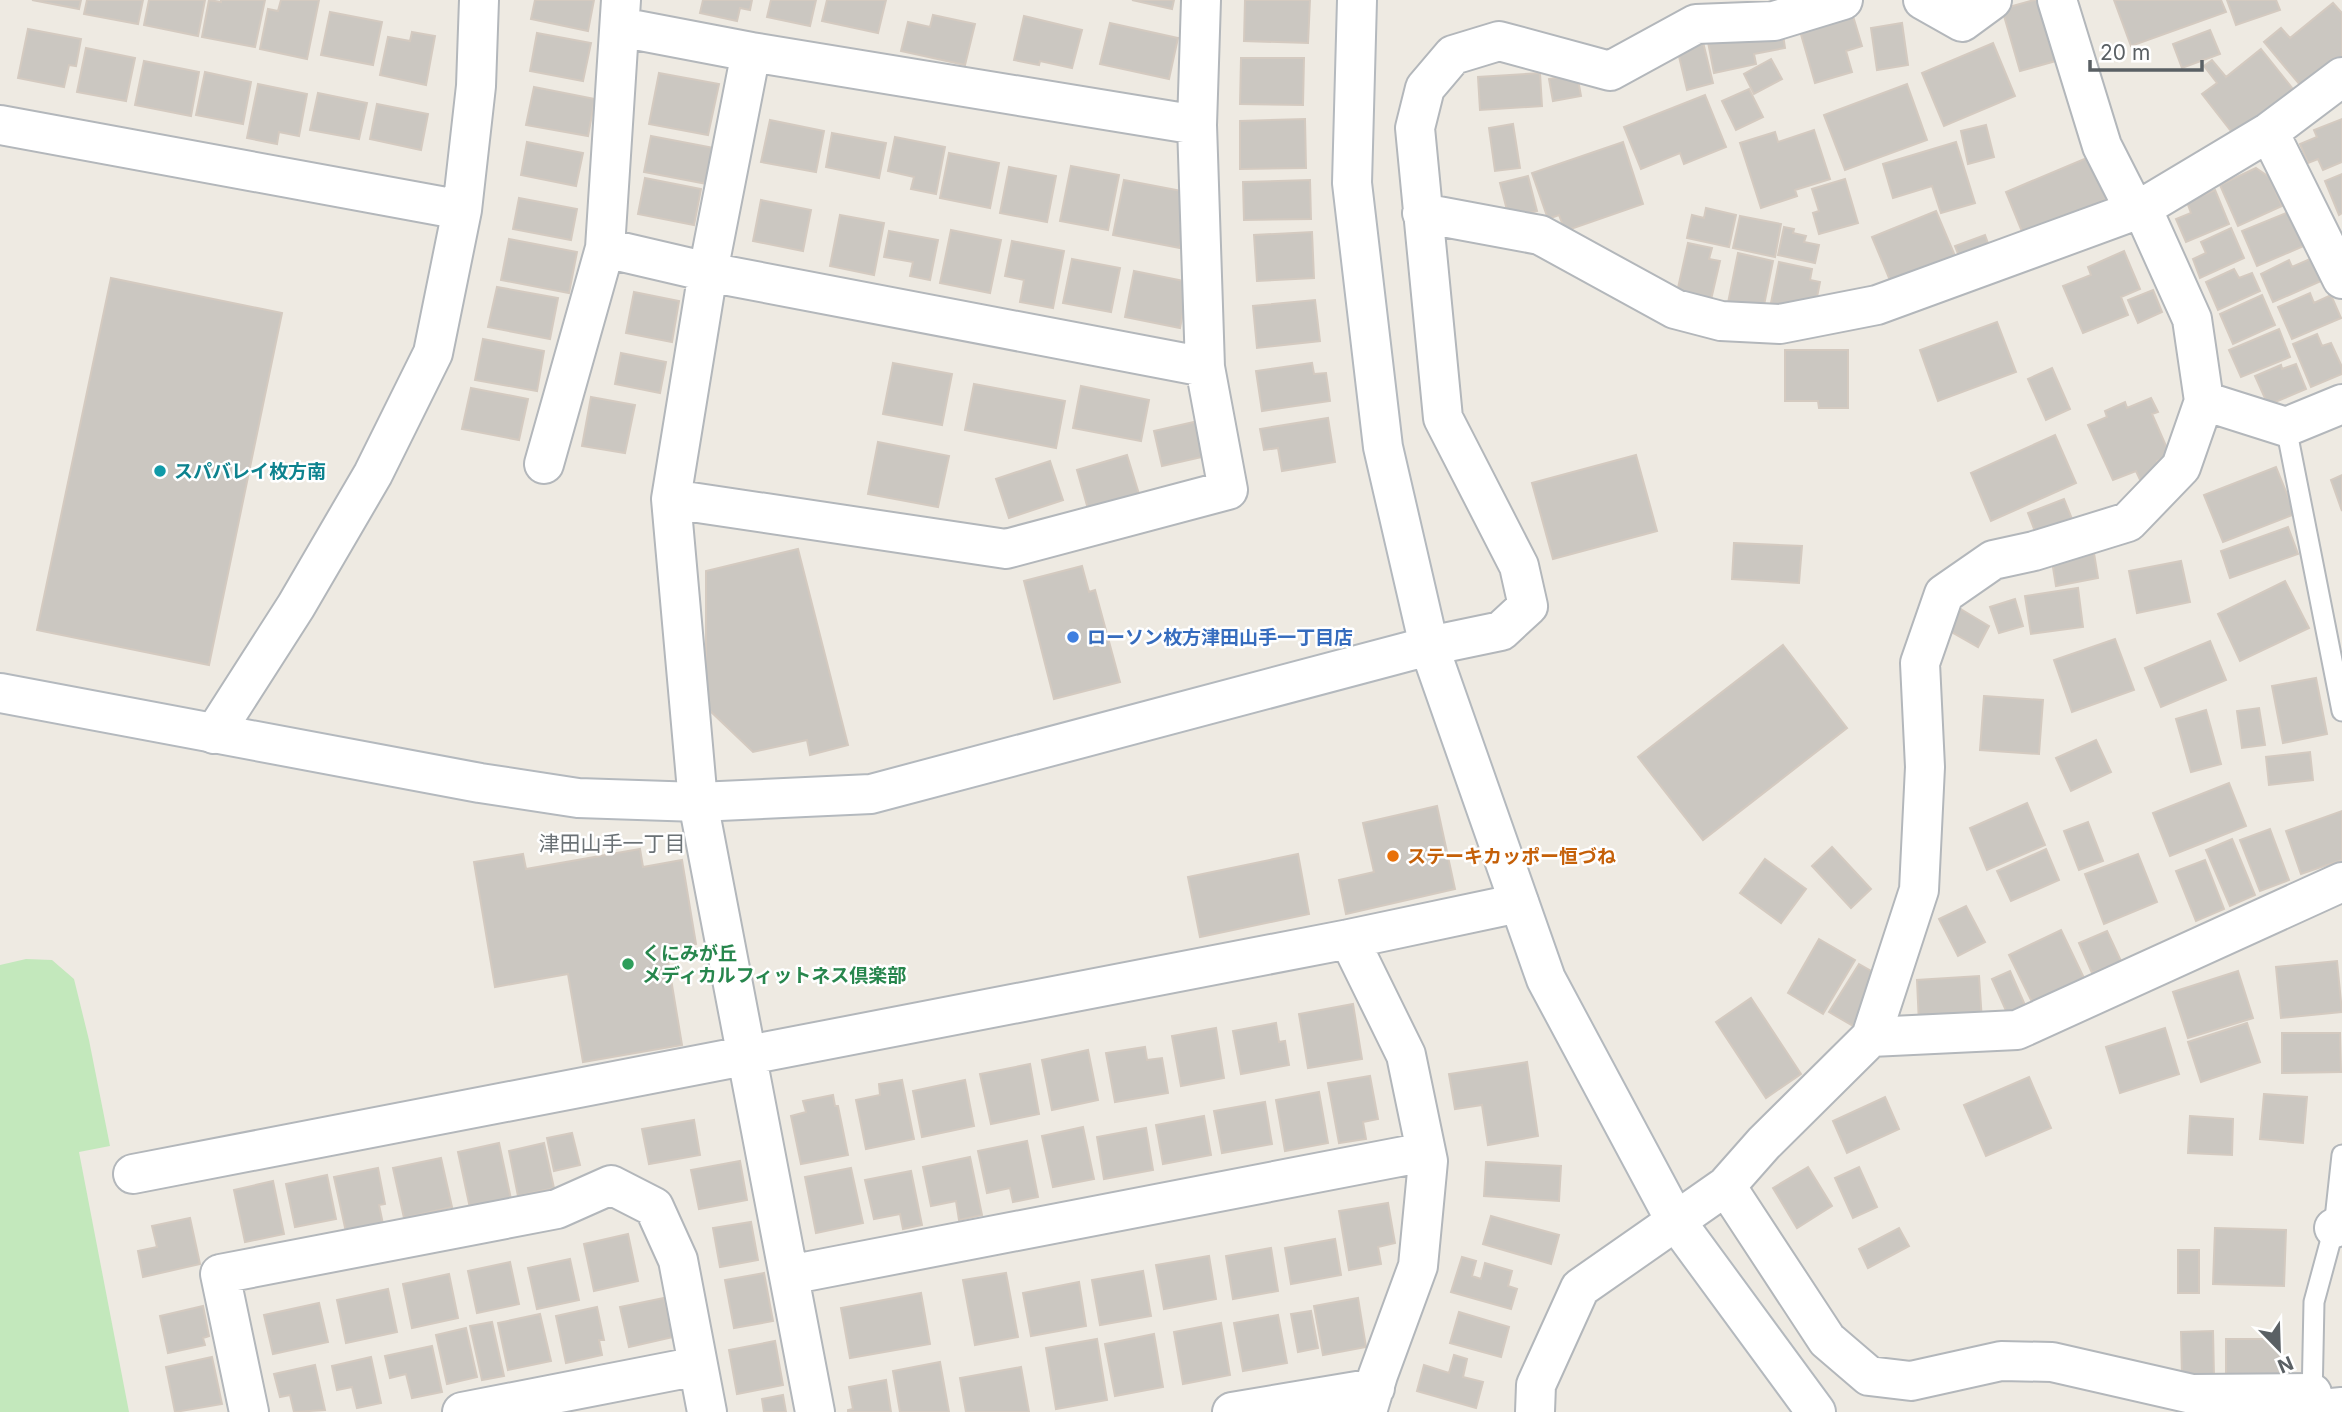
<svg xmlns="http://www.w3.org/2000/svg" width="2342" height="1412" font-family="Inter,'Noto Sans JP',sans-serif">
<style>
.green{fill:#c3e8bc}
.building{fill:#cbc7c1;stroke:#d4cac0;stroke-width:2}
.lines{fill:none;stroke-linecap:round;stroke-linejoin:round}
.lane-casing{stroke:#b3b7bb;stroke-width:23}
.street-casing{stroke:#b3b7bb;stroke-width:42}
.secondary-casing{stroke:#b4b9be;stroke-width:42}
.lane{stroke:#fff;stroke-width:19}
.street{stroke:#fff;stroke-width:38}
.secondary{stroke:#fff;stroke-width:38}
.culture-dot{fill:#0f9aa8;stroke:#fff;stroke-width:2.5}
.shop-dot{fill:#3f7fe0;stroke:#fff;stroke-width:2.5}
.food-dot{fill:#e8710a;stroke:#fff;stroke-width:2.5}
.leisure-dot{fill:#2e9e5b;stroke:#fff;stroke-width:2.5}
.labels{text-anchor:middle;stroke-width:5;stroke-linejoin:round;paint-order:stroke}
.culture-label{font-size:19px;font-weight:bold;fill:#0d838f;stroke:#fff;text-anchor:start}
.shop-label{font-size:19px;font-weight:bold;fill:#366cbe;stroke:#fff;text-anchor:start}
.food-label{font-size:19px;font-weight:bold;fill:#c56008;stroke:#fff;text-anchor:start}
.leisure-label{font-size:19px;font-weight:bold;fill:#27864d;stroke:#fff;text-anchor:start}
.neighbourhood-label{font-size:21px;fill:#6b7276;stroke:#fff}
</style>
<rect width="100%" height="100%" fill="#eeeae2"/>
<path class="green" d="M26 959 52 960 74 979 89 1040 110 1146 79 1152 129 1412H0V965Z"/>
<path class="building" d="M32 0H81L79 9Z
M87 0H143L138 24 84 14Z
M149 0H205L198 36 144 25Z
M209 0 221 2V0H265L255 47 202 37Z
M281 0H319L307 59 260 49 268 9 278 11Z
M535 0H594L588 31 531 19Z
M703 0H752L750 10 740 8 737 21 700 13Z
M771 0H816L810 26 767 17Z
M827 0H886L878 33 822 21Z
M1132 0H1174L1172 9Z
M1245 0H1310L1308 43 1244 41Z
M2034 0H2046L2063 59 2020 71 2002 9Z
M2114 0H2221L2226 12 2131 46Z
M2227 0H2276L2280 10 2236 25Z
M2333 3 2342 13V62L2306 92 2264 42 2281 28 2290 38Z
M330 12 382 22 373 65 321 55Z
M933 15 975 24 965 65 901 51 908 22 930 27Z
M1024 16 1082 30 1072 68 1040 61 1039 65 1014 60Z
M1853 16 1862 46 1846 51 1852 72 1815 83 1800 31Z
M1110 23 1178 38 1169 79 1100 64Z
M1902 23 1908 65 1877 70 1871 28Z
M1782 28 1785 48 1754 54 1756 64 1714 73 1708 42Z
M28 29 81 39 76 66 69 65 64 87 18 78Z
M2210 30 2220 54 2182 68 2173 44Z
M412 32 435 36 426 85 380 75 388 37 410 41Z
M537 33 591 43 583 81 530 71Z
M1703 42 1713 83 1687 90 1677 48Z
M1993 43 2015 96 1944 126 1922 73Z
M86 48 135 58 126 101 77 92Z
M2261 49 2297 94 2238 140 2202 94 2217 83 2204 66 2212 60 2226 77Z
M1241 58H1304L1303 105 1240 104Z
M1771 59 1782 79 1754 94 1744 74Z
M144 61 199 72 191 116 135 105Z
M205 72 251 82 243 124 196 115Z
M659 73 719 84 708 135 649 124Z
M1540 73 1542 106 1480 110 1478 77Z
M1577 74 1581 96 1553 101 1549 79Z
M258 84 307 94 299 136 279 132 277 144 247 138Z
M1907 84 1927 140 1845 170 1824 115Z
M534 87 595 99 588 136 526 125Z
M1749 89 1763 117 1736 130 1722 101Z
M318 93 367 103 359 139 310 130Z
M1705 95 1726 147 1684 164 1680 153 1641 169 1624 127Z
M377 104 428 114 421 150 370 139Z
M1305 119 1306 168 1240 169V121Z
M2342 119V162L2323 170 2318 159 2308 163 2300 144 2317 137 2314 130Z
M770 120 824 131 816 172 761 162Z
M1513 124 1520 168 1495 171 1489 128Z
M1986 125 1994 157 1968 164 1961 131Z
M1814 130 1830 179 1795 190 1797 196 1761 208 1740 143 1775 132 1778 142Z
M832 133 886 143 879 178 826 167Z
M651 136 714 148 707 184 644 172Z
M895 137 945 147 936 194 911 189 914 177 888 171Z
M527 142 583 153 576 186 521 175Z
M1623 142 1643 204 1565 231 1559 215 1548 219 1532 173Z
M1956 142 1975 203 1941 213 1932 186 1893 198 1883 164Z
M949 153 999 163 990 208 940 198Z
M2089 157 2107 199 2023 234 2006 192Z
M1071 166 1119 175 1108 230 1060 221Z
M1009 167 1056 176 1047 222 1000 213Z
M2256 168 2269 177 2282 206 2238 226 2220 185Z
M2342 174V213L2339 215 2325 181Z
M1528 176 1537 211 1509 218 1500 183Z
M645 178 701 189 694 225 638 214Z
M1845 179 1858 223 1819 234 1813 213 1819 211 1812 189Z
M1124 180 1187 192 1180 226 1184 227 1180 248 1113 235Z
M1310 180 1311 219 1244 220 1243 182Z
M2215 190 2229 224 2186 242 2176 219 2191 213 2187 202Z
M519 198 577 209 571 240 513 229Z
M761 200 811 210 803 251 753 241Z
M1706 208 1736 215 1729 247 1687 238 1692 215 1704 218Z
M1936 211 1958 263 1894 290 1872 237Z
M2291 211 2306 245 2257 266 2242 231Z
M840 215 884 223 874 275 830 266Z
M1740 216 1781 224 1775 257 1733 248Z
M1784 227 1794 229 1793 233 1806 236 1804 242 1819 245 1815 263 1778 255Z
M2231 228 2244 258 2200 278 2193 259 2206 253 2201 242Z
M951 230 1001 240 990 293 940 283Z
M889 231 938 240 930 280 910 276 913 262 884 257Z
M1312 232 1314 278 1257 281 1254 235Z
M1985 235 1993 257 1964 269 1955 246Z
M509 239 577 252 569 293 501 280Z
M1012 241 1064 251 1053 308 1020 302 1024 280 1005 276Z
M1688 243 1712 248 1709 259 1720 261 1710 304 1676 297Z
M2124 251 2140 289 2121 297 2128 315 2083 333 2063 286 2091 275 2088 267Z
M1738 253 1773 261 1763 310 1728 303Z
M1072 259 1120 268 1111 312 1063 303Z
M2310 259 2321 281 2273 302 2261 274 2289 260 2292 267Z
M1779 262 1812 269 1810 280 1820 282 1814 312 1771 303Z
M2234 269 2239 278 2252 273 2260 291 2218 310 2206 282Z
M1134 271 1189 282 1180 328 1125 317Z
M111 278 282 313 209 665 37 630Z
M497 287 558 298 550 339 488 327Z
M2153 290 2162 312 2138 323 2128 300Z
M634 292 679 301 672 342 626 333Z
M2310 293 2314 303 2331 295 2341 318 2292 339 2278 307Z
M2262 295 2275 325 2233 344 2220 314Z
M1315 300 1320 341 1257 348 1253 306Z
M1997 322 2016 372 1938 401 1920 350Z
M2279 329 2290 357 2241 377 2229 350Z
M2317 334 2322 346 2331 343 2342 367V374L2311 387 2293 344Z
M483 339 544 351 537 391 475 380Z
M1785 350H1848V408H1819L1818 401H1785Z
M621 353 666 362 660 393 615 384Z
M893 363 952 374 942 425 883 414Z
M1312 363 1314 374 1326 373 1330 401 1262 411 1256 371Z
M2296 364 2306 389 2268 405 2255 376 2281 365 2282 369Z
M2052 368 2070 409 2046 420 2028 379Z
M974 384 1065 401 1056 448 965 430Z
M1081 386 1149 400 1141 441 1073 428Z
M471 388 528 399 519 440 462 429Z
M591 397 635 405 625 453 582 446Z
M2151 398 2158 412 2152 414 2170 455 2157 461 2163 476 2142 484 2136 471 2113 480 2088 425 2107 417 2105 411 2125 402 2127 408Z
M1328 418 1335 462 1282 471 1278 448 1264 450 1260 429Z
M1207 419 1215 454 1162 466 1154 431Z
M2055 435 2076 483 1991 521 1971 473Z
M878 442 949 456 938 507 868 494Z
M1127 455 1139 494 1088 509 1077 470Z
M1636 455 1657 531 1553 559 1532 483Z
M1050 461 1063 500 1009 518 996 479Z
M2276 467 2295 514 2223 542 2204 495Z
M2342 475V511L2331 480Z
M2064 499 2074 524 2038 539 2028 513Z
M2288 527 2298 554 2230 578 2221 551Z
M1734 543 1802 546 1799 583 1732 579Z
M2093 547 2098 578 2056 586 2051 555Z
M798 549 848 745 810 755 807 740 753 752 706 707V571Z
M2181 561 2190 602 2137 613 2129 571Z
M1082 566 1089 592 1095 590 1120 682 1054 699 1024 581Z
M2285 581 2309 628 2240 661 2218 614Z
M2078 588 2083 627 2031 634 2025 596Z
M2015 599 2023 626 1999 633 1990 607Z
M1959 608 1989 626 1978 647 1946 629Z
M2115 639 2134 690 2072 712 2054 660Z
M2210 641 2226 680 2161 707 2145 668Z
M1783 645 1847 728 1703 840 1638 757Z
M2316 678 2327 734 2283 743 2272 686Z
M1984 696 2043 700 2039 754 1980 750Z
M2259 708 2265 745 2242 748 2237 711Z
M2206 710 2221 764 2191 772 2176 719Z
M2096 740 2111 772 2071 791 2056 758Z
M2310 752 2313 780 2269 785 2266 757Z
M2229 783 2246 826 2170 856 2153 813Z
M2027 803 2045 845 1987 870 1970 828Z
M1437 806 1455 889 1346 914 1339 880 1374 872 1363 823Z
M2342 811V860L2301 874 2286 831Z
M2088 822 2103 861 2079 870 2064 831Z
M2270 829 2289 880 2260 891 2240 840Z
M2232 839 2255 895 2230 906 2206 850Z
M1832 847 1871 889 1851 908 1812 866Z
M640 849 643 867 682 860 696 944 666 949 682 1045 583 1062 568 974 495 987 474 862 523 854 526 869Z
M2046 849 2059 880 2011 901 1997 871Z
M1298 854 1309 914 1200 937 1188 877Z
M2138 854 2157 902 2104 924 2085 874Z
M1765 859 1806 889 1781 923 1740 893Z
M2205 860 2224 909 2196 921 2176 871Z
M1966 906 1985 942 1958 956 1939 919Z
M2061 930 2084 978 2032 1002 2009 955Z
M2107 931 2121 961 2092 973 2079 943Z
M1819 939 1855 960 1823 1014 1788 993Z
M2337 961 2342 1012 2281 1018 2276 967Z
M1859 964 1882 977 1853 1026 1829 1012Z
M2010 971 2025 1005 2007 1013 1992 979Z
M2238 971 2253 1018 2188 1038 2173 992Z
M1979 976 1982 1021 1919 1024 1917 980Z
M1751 998 1801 1074 1766 1098 1716 1022Z
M1353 1004 1362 1059 1308 1068 1299 1014Z
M1276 1023 1279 1042 1285 1041 1289 1065 1241 1074 1233 1031Z
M2247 1023 2260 1062 2201 1082 2188 1042Z
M1216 1028 1224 1078 1181 1086 1172 1036Z
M2165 1028 2179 1074 2120 1093 2106 1047Z
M2282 1033H2340L2341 1072 2282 1073Z
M1145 1047 1147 1060 1162 1058 1168 1093 1115 1102 1106 1053Z
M1088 1050 1098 1100 1052 1110 1042 1060Z
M1527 1062 1538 1136 1488 1145 1482 1105 1455 1109 1449 1074Z
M1030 1064 1039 1114 991 1124 980 1074Z
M1370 1076 1378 1119 1363 1122 1366 1139 1339 1143 1328 1083Z
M2029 1077 2051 1128 1986 1156 1964 1105Z
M902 1080 914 1139 866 1149 856 1100 880 1095 879 1084Z
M965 1080 974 1126 922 1137 913 1091Z
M1319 1092 1328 1143 1285 1151 1276 1100Z
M2264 1094 2307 1097 2303 1143 2260 1139Z
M833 1095 835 1106H838L848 1155 801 1164 791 1116 806 1112 803 1101Z
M1885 1097 1899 1129 1847 1153 1833 1121Z
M1265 1102 1272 1144 1222 1153 1214 1111Z
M1204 1116 1211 1155 1163 1164 1156 1125Z
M2190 1116 2233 1119 2232 1155 2188 1153Z
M694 1120 700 1155 649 1164 642 1129Z
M1083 1127 1094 1179 1053 1187 1042 1136Z
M1146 1128 1153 1170 1104 1179 1097 1137Z
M572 1133 580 1165 554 1171 547 1138Z
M1027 1141 1038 1197 1013 1202 1010 1188 987 1193 978 1151Z
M499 1143 511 1199 470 1208 458 1152Z
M544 1143 554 1188 518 1196 509 1151Z
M970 1157 982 1215 959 1220 956 1201 931 1206 923 1167Z
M441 1158 452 1207 404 1218 393 1168Z
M740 1161 747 1200 699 1209 691 1170Z
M1486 1162 1561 1166 1559 1201 1484 1196Z
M1808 1167 1832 1206 1797 1228 1773 1188Z
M1859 1167 1877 1207 1853 1218 1835 1178Z
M378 1168 385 1204 379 1205 383 1224 346 1232 334 1177Z
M851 1168 863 1223 816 1233 805 1177Z
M911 1171 922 1225 903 1229 900 1214 874 1219 865 1180Z
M327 1175 336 1219 295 1227 286 1184Z
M273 1181 284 1234 245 1242 234 1190Z
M1388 1203 1395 1243 1378 1247 1381 1264 1349 1270 1339 1211Z
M1491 1216 1559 1235 1551 1264 1483 1244Z
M190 1218 200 1264 143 1277 138 1251 157 1247 152 1226Z
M751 1222 758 1260 720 1267 713 1228Z
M1899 1228 1909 1246 1868 1268 1859 1249Z
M2215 1228 2286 1230 2284 1286 2213 1284Z
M628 1234 638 1281 594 1291 584 1244Z
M1335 1239 1341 1275 1291 1284 1285 1248Z
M1271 1248 1278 1291 1233 1299 1226 1256Z
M2178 1250H2199V1293H2178Z
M1209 1256 1216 1299 1164 1309 1156 1265Z
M1462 1257 1476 1261 1472 1276 1481 1279 1485 1263 1512 1271 1508 1286 1517 1289 1511 1309 1451 1292Z
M570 1259 579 1300 537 1309 528 1268Z
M510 1262 519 1304 477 1313 468 1271Z
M1143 1271 1151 1316 1100 1325 1092 1280Z
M764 1273 773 1321 734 1328 725 1280Z
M1006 1273 1018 1337 975 1345 963 1280Z
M449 1274 458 1318 412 1328 403 1284Z
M1079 1282 1086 1326 1031 1336 1023 1293Z
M388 1289 397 1332 346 1343 337 1300Z
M921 1293 930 1344 850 1358 841 1308Z
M664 1298 673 1337 629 1347 620 1307Z
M1358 1298 1366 1347 1323 1355 1314 1306Z
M319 1303 328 1342 273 1354 264 1315Z
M203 1306 209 1336 203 1338 205 1345 168 1353 160 1316Z
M597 1307 604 1340H599L602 1355 566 1363 556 1316Z
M1311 1311 1318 1348 1298 1352 1291 1314Z
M1459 1312 1509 1327 1501 1357 1450 1343Z
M540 1314 551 1361 508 1370 498 1323Z
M1278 1315 1287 1363 1243 1371 1234 1323Z
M492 1322 504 1376 482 1380 470 1326Z
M1221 1323 1230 1375 1183 1384 1174 1332Z
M466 1328 477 1377 447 1384 436 1335Z
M2213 1331 2214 1376 2182 1377 2181 1332Z
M1154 1334 1163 1387 1115 1396 1105 1344Z
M1097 1339 1107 1400 1056 1409 1046 1348Z
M2226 1339H2280V1380H2226Z
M775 1341 783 1385 737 1394 729 1350Z
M432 1346 442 1392 412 1398 406 1374 390 1378 385 1356Z
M1454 1355 1467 1359 1463 1377 1483 1382 1476 1408 1417 1391 1424 1365 1449 1373Z
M212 1357 222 1404 175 1412 166 1367Z
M371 1357 381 1403 357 1408 352 1387 337 1390 332 1366Z
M940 1362 949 1412H900L893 1371Z
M315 1365 325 1410 294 1412 290 1395 280 1397 274 1374Z
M1021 1367 1029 1412H966L960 1378Z
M886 1380 891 1412H848V1410L853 1409 849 1387Z
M783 1395 786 1412H764L762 1399Z"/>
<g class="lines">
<g class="lane-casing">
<path id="lane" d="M2286 427 2342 711
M2312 1400 2314 1302 2334 1228 2342 1155"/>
</g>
<g class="street-casing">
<path id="street" d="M1923 0 1962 22 1992 0
M2057 0 2102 146 2135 211
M620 27 751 52
M0 125 462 210
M2269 132 2342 279
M1422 213 1540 235 1675 309 1721 321 1780 324 1877 305 2142 208 2269 132 2342 77
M605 248 708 272 1205 367
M2204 401 2286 427 2342 404
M544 464 605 248 621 0
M671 499 1006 549 1228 490 1205 367 1197 125 1201 0
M1429 646 1501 631 1528 606 1519 566 1443 418 1415 128 1425 88 1453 55 1499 41 1610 71 1696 24 1774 21 1843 0
M214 734 296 606 373 474 433 353 462 210 476 86 479 0
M1349 939 1406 1055 1428 1161 1418 1266 1378 1375 1367 1412
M1871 1037 2017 1030 2342 882
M133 1174 1349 939 1519 903
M1726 1186 1827 1340 1869 1376 1911 1381 2001 1361 2052 1362 2192 1394 2312 1393
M2334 1228 2342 1226
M789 1275 1425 1152
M2311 1410 2342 1407
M249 1412 220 1274 557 1209 611 1185 654 1207 678 1260 707 1412
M462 1412 698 1366
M815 1412 698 802 671 499 708 272 751 52 1197 125
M1232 1412 1375 1388
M1535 1412 1536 1385 1580 1288 1726 1186 1764 1143 1871 1037 1919 890 1925 767 1920 663 1944 594 1993 560 2034 551 2128 522 2181 467 2204 401 2192 319 2142 208"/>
</g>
<g class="secondary-casing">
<path id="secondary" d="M1357 0 1352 183 1383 447 1429 646 1546 979 1675 1220 1816 1412
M0 693 480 783 578 798 698 802 871 794 1429 646"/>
</g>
<use href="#lane" class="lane"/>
<use href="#street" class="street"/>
<use href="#secondary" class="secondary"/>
</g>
<circle class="culture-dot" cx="160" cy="471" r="7"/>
<circle class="shop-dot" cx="1073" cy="637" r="7"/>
<circle class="food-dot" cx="1393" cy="856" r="7"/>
<circle class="leisure-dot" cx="628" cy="964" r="7"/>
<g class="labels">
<g class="culture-label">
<text x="174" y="478">スパバレイ枚方南</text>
</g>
<g class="shop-label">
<text x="1087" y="644">ローソン枚方津田山手一丁目店</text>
</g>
<g class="food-label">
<text x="1407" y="863">ステーキカッポー恒づね</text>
</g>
<g class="leisure-label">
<text x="642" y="960">くにみが丘<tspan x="642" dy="22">メディカルフィットネス倶楽部</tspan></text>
</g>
<g class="neighbourhood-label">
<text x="612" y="851">津田山手一丁目</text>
</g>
</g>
<g transform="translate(2279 1349) rotate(157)" stroke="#ffffff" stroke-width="5" paint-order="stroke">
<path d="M0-5L12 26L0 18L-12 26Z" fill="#5a6064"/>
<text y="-10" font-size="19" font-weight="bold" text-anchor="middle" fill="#5a6064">N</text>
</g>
<path d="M2090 60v10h112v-10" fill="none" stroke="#5a6064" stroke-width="3.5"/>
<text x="2100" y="60" font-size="21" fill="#5a6064" stroke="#ffffff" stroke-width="5" paint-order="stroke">20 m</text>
</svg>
